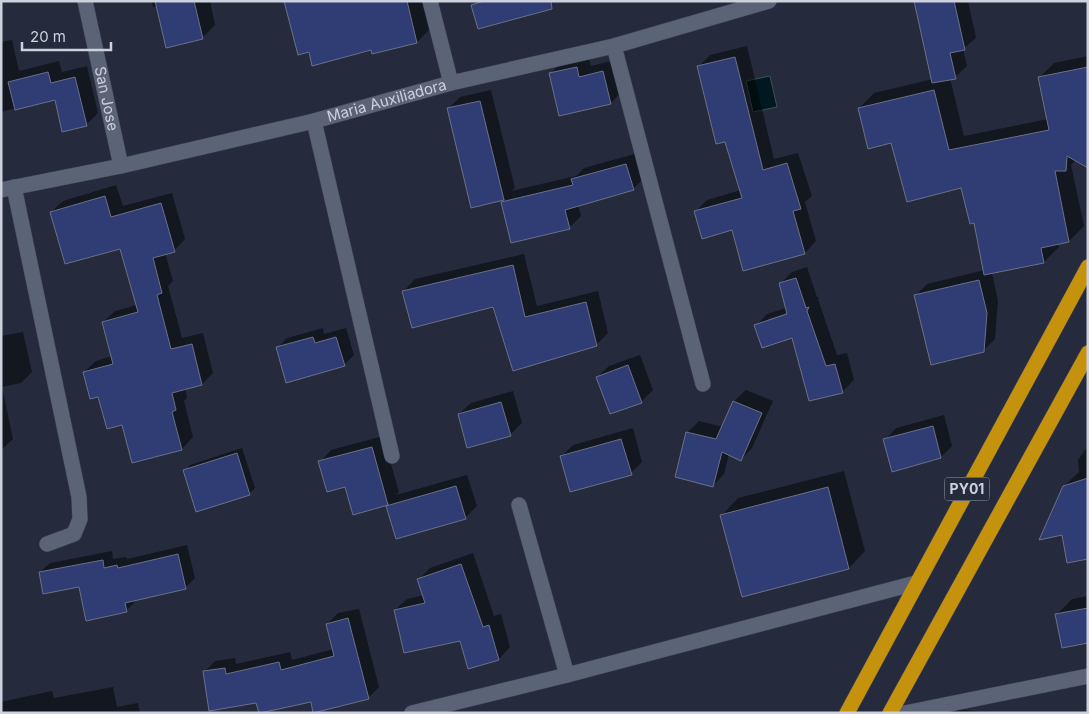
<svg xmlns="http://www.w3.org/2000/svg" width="1089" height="714" font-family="Inter,sans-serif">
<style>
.water{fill:#001921;stroke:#3e5059}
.shadow{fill:#0007;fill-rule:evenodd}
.building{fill:#2f3d74;stroke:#6a7186}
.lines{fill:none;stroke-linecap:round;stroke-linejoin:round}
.minor-casing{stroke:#434858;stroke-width:16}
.highway-casing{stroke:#434858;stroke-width:16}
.minor{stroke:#5b6377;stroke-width:15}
.highway{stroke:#c5920e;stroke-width:15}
.labels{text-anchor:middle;stroke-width:4;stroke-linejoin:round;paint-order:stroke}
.shield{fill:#252b3d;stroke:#9b9fad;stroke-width:1}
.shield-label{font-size:14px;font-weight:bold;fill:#cdd1dd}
.street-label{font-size:15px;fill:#cdd1dd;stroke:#252b3d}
</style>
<rect width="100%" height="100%" fill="#252b3d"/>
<path class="water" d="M770 76 777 107 753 112 746 81Z"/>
<path class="shadow" d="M151 1H210L215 25 202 38 157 6 153 7Z
M286 1H423L430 29 417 42 372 49 310 50Z
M915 1H968L976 38 963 49 967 66 955 77 950 78 964 136 1048 119 1039 78 1054 63 1088 56V166L1076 160 1071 165 1084 226 1069 241 1058 243 1059 247 1044 262 992 273 998 301 995 339 983 351 916 295 927 284 985 270 975 222 961 187 891 142 859 108 874 93 933 79Z
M12 40 19 71 59 61 62 72 87 66 98 113 86 125 56 98 1 112V42Z
M747 46 774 159 798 153 812 196 805 202 816 241 805 253 733 228 695 212 707 200 741 190 726 140 698 67 710 55Z
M588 56 591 66 615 60 622 91 611 103 559 114 550 74 562 62Z
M491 90 515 188 511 191 576 176 584 168 638 153 644 178 633 189 578 205 581 216 569 228 503 202 506 199 472 207 448 109 460 97Z
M116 185 123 206 172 193 185 239 174 251 165 253 173 281 168 286 182 338 203 333 213 373 202 384 185 388 187 398 184 401 193 437 182 449 133 461 123 423 99 395 84 372 96 361 112 356 103 322 115 311 137 305 121 247 51 212 63 201Z
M524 254 537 306 598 291 608 333 596 345 494 306 404 291 415 279Z
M807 267 817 297H819L818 299 837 355 847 353 854 380 842 392 793 336 756 326 767 314 786 308 780 284 792 272ZM792 311 793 314 768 322V319Z
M323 328 324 334 346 328 354 355 344 365 277 348 287 338Z
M23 332 32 372 21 383 2 387 13 439 1 450V336Z
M640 355 653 390 641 402 597 377 609 366Z
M746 390 773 401 752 448 741 460 729 454 724 474 713 486 687 433 699 421 723 427 734 401Z
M513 391 522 423 511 434 468 446 459 414 471 403Z
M944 415 952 446 941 457 885 440 896 428Z
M633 428 642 462 631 473 561 457 573 445Z
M383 436 399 492 396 495 467 475 477 506 465 518 388 506 390 503 354 513 346 486 320 462 331 450Z
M1088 446V557L1064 486 1079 472 1078 460Z
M242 448 255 488 249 494 185 471 190 465Z
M844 471 865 551 849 568 722 515 738 498Z
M187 545 195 578 185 588 135 599V602L126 611 80 586 40 572 50 563 112 551 113 559 126 557 127 559Z
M473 553 494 616 501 614 510 647 499 659 461 639 395 610 407 599 424 595 419 579 430 568Z
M1088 596V642L1056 615 1072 599Z
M359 609 379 687 368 698 257 701 204 672 215 661 235 658 236 664 290 652 292 660 334 649 327 624 338 613Z
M113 687 117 707 138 703 140 713H1V702L52 691 54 698Z
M949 708 991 713H944Z"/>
<path class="building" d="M155 1H194L203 39 166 48Z
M284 1H407L417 43 372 54 371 50 312 66 309 52 298 55Z
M484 1H551L552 9 478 29 471 5Z
M914 1H954L965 50 950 53 956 79 932 83Z
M735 57 763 170 787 163 801 209 793 211 805 254 743 271 732 230 702 239 694 211 742 198 725 142 716 144 697 66Z
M577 67 579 77 603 71 611 104 559 116 549 73Z
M1088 67V168L1067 156 1066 171H1055L1069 242 1041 248 1044 263 984 275 974 223 970 224 961 188 907 202 891 143 868 149 858 108 934 90 949 150 1049 130 1038 77Z
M48 72 51 83 75 77 87 126 62 132 55 100 15 110 8 82Z
M480 101 504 200 471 208 447 108Z
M626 164 634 190 565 210 570 229 511 243 501 202 573 185 571 179Z
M105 196 111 217 161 203 175 252 153 258 162 293 157 295 171 349 192 344 202 385 172 393 176 410 172 412 182 450 132 463 122 425 107 429 98 397 90 399 83 372 113 364 102 322 138 312 120 249 65 264 50 212Z
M513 265 525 317 586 302 597 346 513 371 493 307 412 328 402 291Z
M796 278 806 308 809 307 807 311 826 366 835 364 843 393 809 401 792 338 762 348 754 325 787 314 779 283Z
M979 280 987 313 984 352 931 365 914 295Z
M313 337 315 343 336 337 345 366 286 383 276 347Z
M628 365 642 403 610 414 596 377Z
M733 401 762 413 741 461 722 452 713 487 675 477 686 432 716 439Z
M501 402 511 436 467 448 458 414Z
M933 426 941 458 892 472 883 439Z
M621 439 632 475 570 492 560 456Z
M372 447 388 505 353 515 345 487 327 492 318 461Z
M237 453 250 495 196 512 183 470Z
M1088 478V559L1067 563 1062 535 1039 540 1063 486Z
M456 486 466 519 396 539 386 506Z
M828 487 849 569 742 597 720 515Z
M178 554 186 589 125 603 127 612 86 621 79 587 43 594 39 572 103 560 104 568 117 565 118 568Z
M461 564 483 627 489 625 499 660 468 669 460 641 404 653 394 610 425 603 417 579Z
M1088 608V643L1062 648 1055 614Z
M348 618 369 699 313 713 311 702 260 713H259L256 703 209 711 203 671 225 668 226 674 279 662 281 670 334 656 326 624Z"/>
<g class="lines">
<g class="minor-casing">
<g id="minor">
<path id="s1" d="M85 1 121 166"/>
<path d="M430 1 451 83"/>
<path d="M614 46 703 384"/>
<path d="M314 121 392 456"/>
<path d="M14 187 79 497 80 519 74 534 47 544"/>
<path id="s2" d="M1 190 121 166 314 121 451 83 614 46 769 1"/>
<path d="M519 505 567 675"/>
<path d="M412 713 567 675 916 583"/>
<path d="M905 713 1088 676"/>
</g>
</g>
<g class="highway-casing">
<path id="highway" d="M847 713 1088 267
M890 713 1088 353"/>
</g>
<use href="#minor" class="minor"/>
<use href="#highway" class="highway"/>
</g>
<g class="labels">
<rect class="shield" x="944.5" y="477.5" width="45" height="23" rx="4"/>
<g class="shield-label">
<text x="967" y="494">PY01</text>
</g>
<g class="street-label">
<text dy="5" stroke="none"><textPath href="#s1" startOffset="100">San Jose</textPath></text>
<text dy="5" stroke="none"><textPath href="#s2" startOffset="396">Maria Auxiliadora</textPath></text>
</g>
</g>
<rect width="1089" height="714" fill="none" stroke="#cdd1dd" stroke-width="5"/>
<path d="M22 42v8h89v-8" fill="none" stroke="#cdd1dd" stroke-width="2.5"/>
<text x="30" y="42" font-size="15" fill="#cdd1dd" stroke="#252b3d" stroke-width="4" paint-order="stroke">20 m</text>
</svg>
